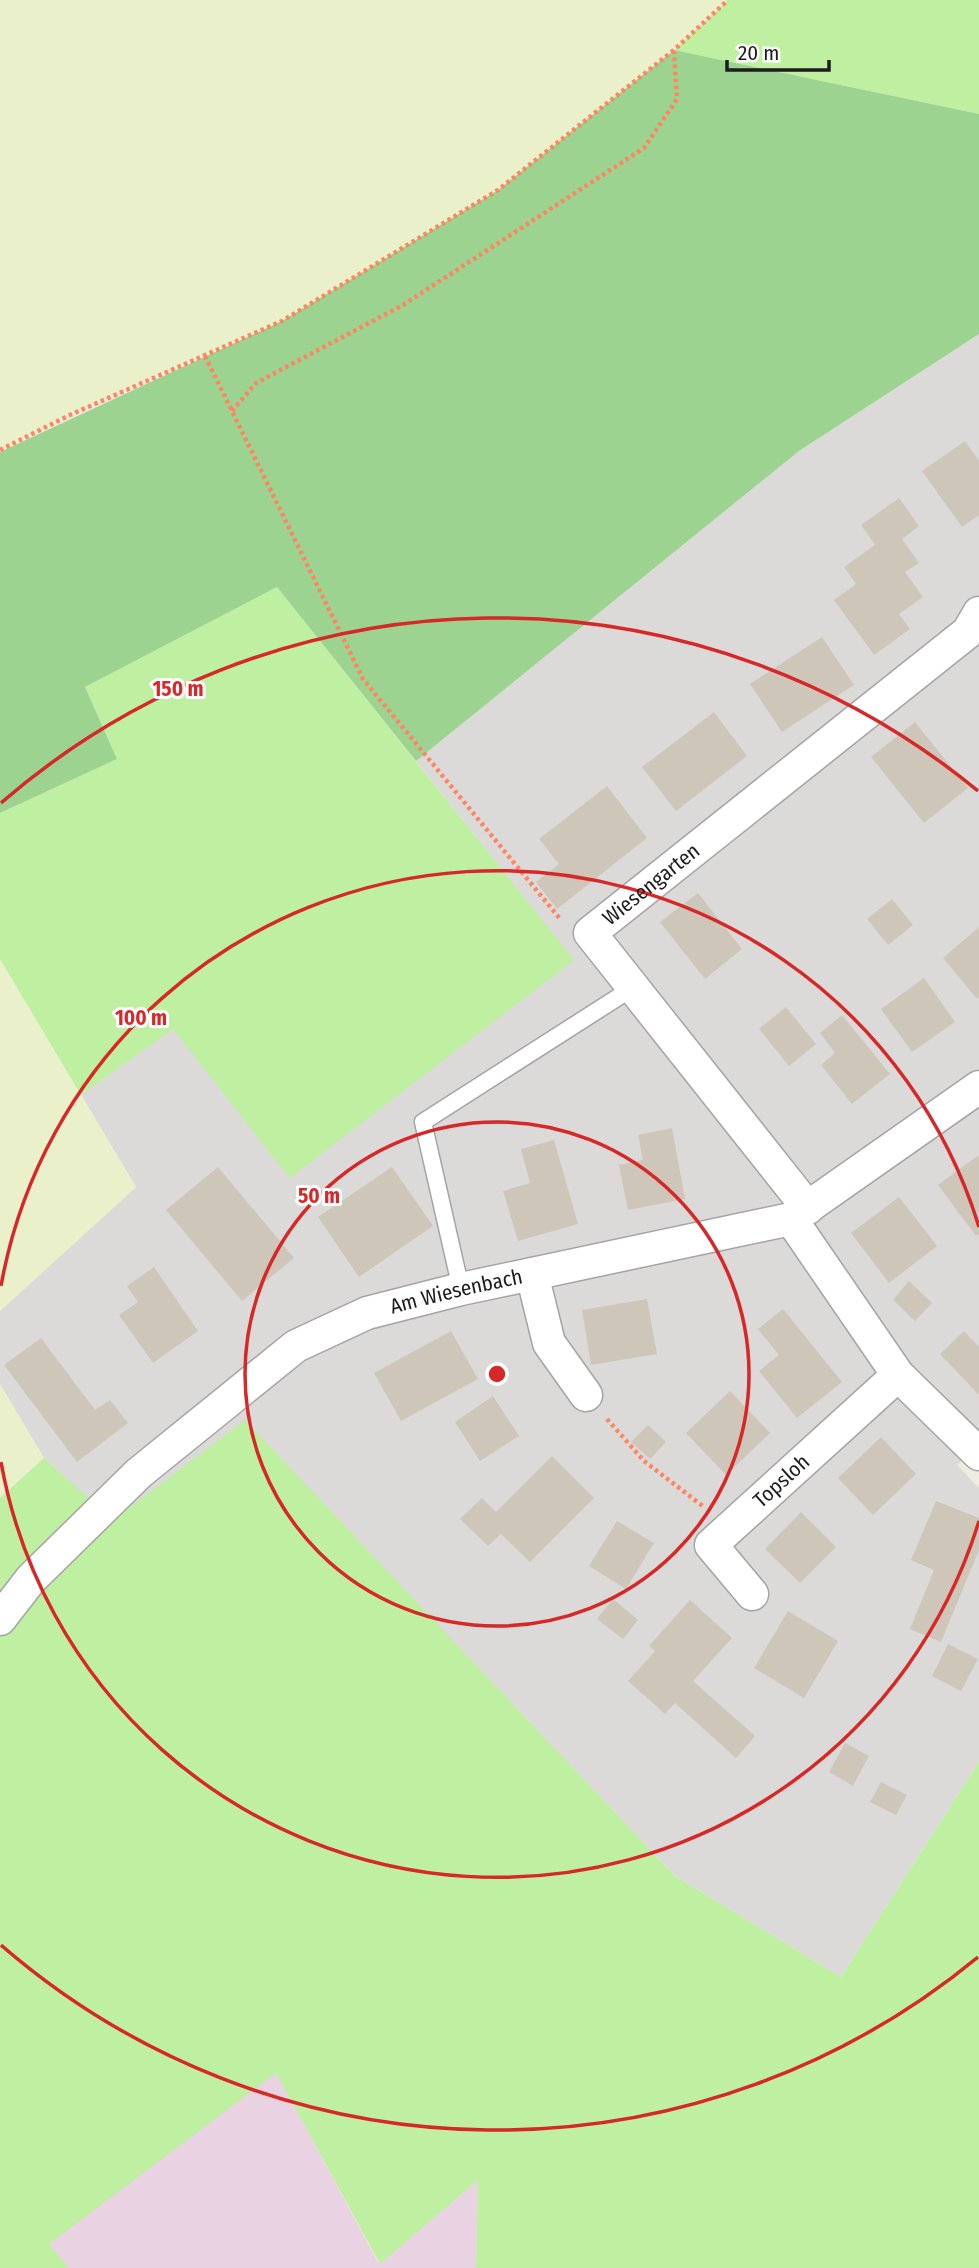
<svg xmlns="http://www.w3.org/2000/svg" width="979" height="2268" font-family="'Fira Sans Condensed',sans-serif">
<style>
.residential{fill:#dbdad9}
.industrial{fill:#e9d2e2}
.farmland{fill:#e9f0ca}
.grass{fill:#bfefa1}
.forest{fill:#9dd391}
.building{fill:#cfc6ba}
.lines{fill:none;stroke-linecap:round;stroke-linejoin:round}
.lane-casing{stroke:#a4a4a4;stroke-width:19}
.street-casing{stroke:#a4a4a4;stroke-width:35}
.path{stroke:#ff8462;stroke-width:4.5;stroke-dasharray:3.5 3.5;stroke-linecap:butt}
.lane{stroke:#fff;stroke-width:16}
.street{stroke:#fff;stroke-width:32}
.ring{fill:none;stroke:#d62828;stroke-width:3.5}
.labels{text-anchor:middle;stroke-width:6;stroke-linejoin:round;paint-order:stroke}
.street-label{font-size:21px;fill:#1d1d1d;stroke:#fff}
.centre{fill:#d62828;stroke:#fff;stroke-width:3.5}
.ring-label{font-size:21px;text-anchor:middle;font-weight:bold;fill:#d62828;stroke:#fff;stroke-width:6;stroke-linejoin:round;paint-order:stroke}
</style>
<rect width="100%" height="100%" fill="#efece1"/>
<path class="residential" d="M979 334V1446L957 1465 979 1488V1762L841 1977 675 1876 245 1421 113 1521 44 1458 0 1384V1311L136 1187 81 1095 172 1029 573 960 416 761 799 451Z"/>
<path class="industrial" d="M276 2072 379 2264 478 2180 476 2268H69L48 2244Z"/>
<path class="farmland" d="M0 0H728L674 50 498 190 282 321 70 415 0 450Z
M0 959 136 1187 0 1311Z
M0 1384 44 1458 0 1498Z"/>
<path class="grass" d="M728 0H979V114L674 50Z
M277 587 574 960 290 1178 173 1029 81 1095 0 959V813L117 759 85 687Z
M245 1420 675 1876 841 1977 979 1762V2268H476L478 2180 380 2264 276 2073 49 2244 69 2268H0V1498L44 1458 113 1520Z"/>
<path class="forest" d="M674 50 979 114V334L799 451 416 761 277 587 85 687 117 759 0 813V452L282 321 498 190Z"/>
<path class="building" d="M965 441 979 461V515L962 527 922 471Z
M899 498 919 526 902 539 919 563 905 572 923 597 899 614 910 629 874 655 834 600 856 584 844 567 875 545 861 525Z
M822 637 854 685 782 732 750 684Z
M714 712 747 756 676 811 642 767Z
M915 722 968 788 924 823 871 757Z
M607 786 647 838 557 909 536 882 559 864 539 839Z
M698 893 742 949 705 979 660 922Z
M892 899 913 925 888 945 867 919Z
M979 927V997L977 999 943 958Z
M924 978 955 1022 912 1052 881 1009Z
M786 1007 816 1044 789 1066 759 1029Z
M842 1015 890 1074 852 1104 821 1065 835 1053 820 1033Z
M672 1128 685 1199 628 1210 619 1165 643 1160 638 1135Z
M554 1140 578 1224 518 1241 503 1191 530 1183 521 1149Z
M979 1155V1234L976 1236 938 1185Z
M218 1167 294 1258 242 1301 166 1210Z
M392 1167 433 1226 359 1277 318 1217Z
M899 1197 937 1246 889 1283 851 1233Z
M154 1267 198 1331 153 1363 119 1315 138 1302 127 1286Z
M909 1281 932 1303 915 1321 893 1300Z
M647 1299 657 1354 591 1365 582 1310Z
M783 1309 842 1382 797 1418 759 1371 779 1355 758 1329Z
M451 1331 478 1379 401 1421 374 1373Z
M964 1331 979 1347V1395L940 1354Z
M41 1338 95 1410 110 1400 128 1423 77 1462 4 1365Z
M730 1391 770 1433 726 1475 686 1433Z
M493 1396 519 1436 480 1461 455 1422Z
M648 1425 666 1442 650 1459 631 1442Z
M881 1437 916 1474 873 1515 838 1478Z
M552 1456 594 1498 530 1562 501 1534 488 1546 460 1519 482 1498 496 1512Z
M936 1501 979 1518V1550L941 1642 910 1629 934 1570 911 1560Z
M801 1512 836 1547 800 1583 765 1549Z
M617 1521 654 1543 626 1589 589 1566Z
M613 1599 638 1620 623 1639 597 1619Z
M690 1600 732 1638 693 1681 755 1736 736 1758 675 1703 665 1714 628 1681 655 1651 649 1646Z
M788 1611 838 1641 804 1698 754 1668Z
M948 1644 978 1659 961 1691 932 1676Z
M845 1743 869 1756 853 1786 829 1772Z
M881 1782 907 1795 896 1815 870 1802Z"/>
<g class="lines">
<g class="lane-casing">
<path id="lane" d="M461 1289 423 1122 634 987"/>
</g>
<g class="street-casing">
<g id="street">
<path id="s1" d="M808 1208 590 933 968 632 979 613"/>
<path d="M791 1219 898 1375 979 1454"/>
<path d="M532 1274 549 1343 586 1395"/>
<path id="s2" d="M752 1594 711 1545 898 1375"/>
<path id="s3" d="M0 1619 31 1579 139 1473 296 1346 367 1313 461 1289 791 1219 979 1087"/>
</g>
</g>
<path class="path" d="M205 356 363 679 561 920
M232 411 256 383 403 305 644 148 677 99 674 51
M0 450 70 415 282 321 498 190 674 50 728 0
M607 1419 644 1461 704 1507"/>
<use href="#lane" class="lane"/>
<use href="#street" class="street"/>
</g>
<g class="ring">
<circle cx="497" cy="1374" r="252"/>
<path d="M979 1521A504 504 0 0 1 1 1462M1 1286A504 504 0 0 1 979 1227"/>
<path d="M978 1957A756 756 0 0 1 1 1945M1 803A756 756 0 0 1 978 791"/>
</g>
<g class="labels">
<g class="street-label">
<text dy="7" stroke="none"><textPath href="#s1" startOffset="429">Wiesengarten</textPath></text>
<text dy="7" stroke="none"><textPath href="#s3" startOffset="574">Am Wiesenbach</textPath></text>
<text dy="7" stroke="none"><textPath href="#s2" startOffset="159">Topsloh</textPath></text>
</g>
</g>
<circle cx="497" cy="1374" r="10" class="centre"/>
<g class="ring-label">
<text x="178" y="696">150 m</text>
<text x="141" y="1025">100 m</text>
<text x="319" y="1203">50 m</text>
</g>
<path d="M727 60v10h102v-10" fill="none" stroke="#1d1d1d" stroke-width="3.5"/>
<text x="738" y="60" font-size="21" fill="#1d1d1d" stroke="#ffffff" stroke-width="5" paint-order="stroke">20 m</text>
</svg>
